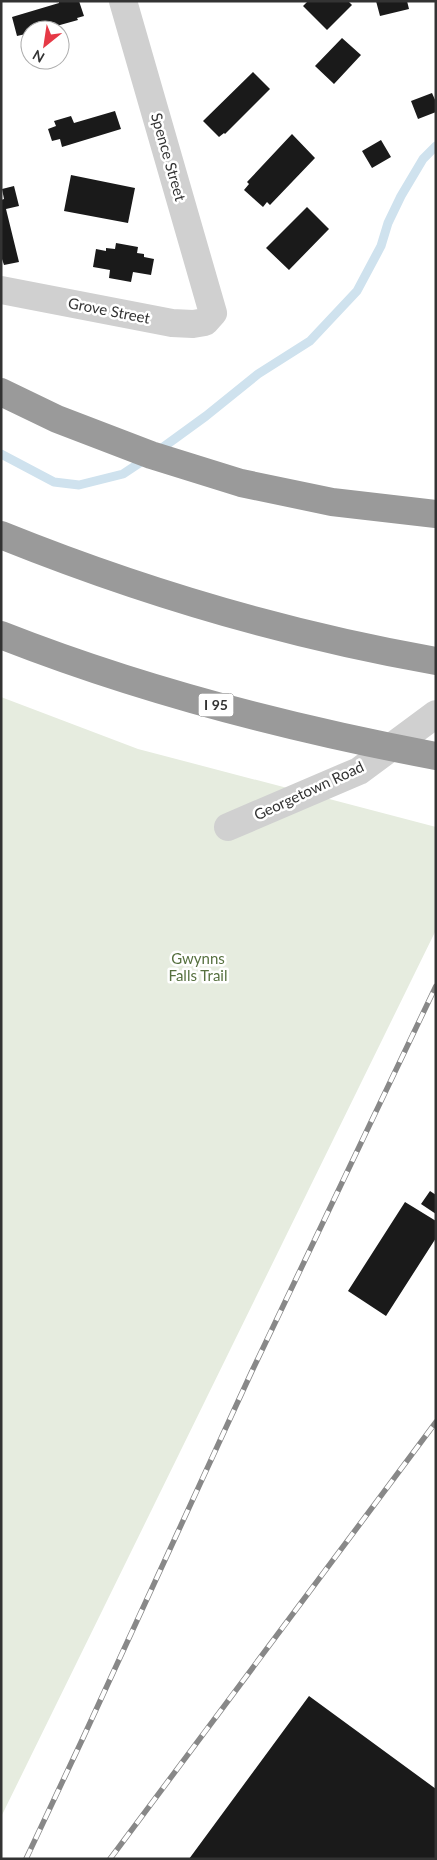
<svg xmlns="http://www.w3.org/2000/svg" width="437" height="1860" font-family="Lato,sans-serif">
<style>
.green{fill:#e6ecdf}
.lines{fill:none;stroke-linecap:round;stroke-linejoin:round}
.stream{stroke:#cfe2ee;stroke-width:9}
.building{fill:#1a1a1a}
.minor{stroke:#d0d0d0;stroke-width:28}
.highway{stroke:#9a9a9a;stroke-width:28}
.rail-casing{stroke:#888;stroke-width:5.5}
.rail{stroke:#fff;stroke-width:4;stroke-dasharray:11;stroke-linecap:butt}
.highway-bridge{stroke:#9a9a9a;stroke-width:28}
.labels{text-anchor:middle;stroke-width:5;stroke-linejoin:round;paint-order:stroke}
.shield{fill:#fff;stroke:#707070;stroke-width:1}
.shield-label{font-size:14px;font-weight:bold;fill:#333}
.street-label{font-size:15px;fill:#333;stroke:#fff}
.park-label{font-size:15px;fill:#56703f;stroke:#fff}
</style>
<rect width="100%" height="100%" fill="#fff"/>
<path class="green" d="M1 697 138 749 436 827V930L1 1817Z"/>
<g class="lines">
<path class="stream" d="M1 454 54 482 79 485 123 474 162 448 206 416 258 374 310 341 357 291 381 246 388 223 401 196 423 159 436 146"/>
</g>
<path class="building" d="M59 1H79L84 16 77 18 78 20 42 30H30V33L17 36 12 17 59 3Z
M308 1H348L352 5 327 30 303 6Z
M376 1H407L409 9 380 16Z
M342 38 361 55 334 84 315 66Z
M253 72 270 89 225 134 224 133 219 137 203 121Z
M432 93 436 102V112L418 119 411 101Z
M115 111 121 129 62 147 60 139 52 141 48 129 56 126 54 121 71 116 74 123Z
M292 134 315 158 270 205 267 202 263 207 244 190 249 184 247 182Z
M381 140 391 157 372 168 362 151Z
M71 175 135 188 128 223 64 211Z
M14 186 19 206 6 209 19 262 4 265 1 256V200L4 199 2 189Z
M307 207 329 229 289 270 266 248Z
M116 243 138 247 137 253 144 254V257L154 259 151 275 133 272 131 282 109 278 110 270 93 267 96 249 106 251V248L115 249Z
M430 1191 436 1195V1214L421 1204Z
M405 1202 436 1221V1238L386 1316 348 1291Z
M309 1696 436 1789V1859H189Z"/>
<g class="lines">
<path class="minor" d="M1 290 172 323 193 324 205 322 213 313 123 1
M228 827 359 771 436 714"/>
<path class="highway" d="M1 392 57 419 151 455 241 483 332 502 436 514
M1 535C140 591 289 635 436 661"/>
<g class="rail-casing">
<path id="rail" d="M26 1859 83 1738 252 1371 436 986
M110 1859 436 1422"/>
</g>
<use href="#rail" class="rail"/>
<path class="highway-bridge" d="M1 635C141 690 288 728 436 756"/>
</g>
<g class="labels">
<rect class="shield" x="198.5" y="693.5" width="35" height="23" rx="4"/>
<g class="shield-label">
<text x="216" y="710">I 95</text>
</g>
<g class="street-label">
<text transform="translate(168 157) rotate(74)" y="5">Spence Street</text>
<text transform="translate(109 311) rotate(11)" y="5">Grove Street</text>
<text transform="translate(309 791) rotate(-25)" y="5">Georgetown Road</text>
</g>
<g class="park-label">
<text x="198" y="964">Gwynns<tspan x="198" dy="17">Falls Trail</tspan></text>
</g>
</g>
<rect width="437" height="1860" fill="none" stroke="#333333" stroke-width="5"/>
<g transform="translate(45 45) rotate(210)"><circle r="24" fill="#ffffff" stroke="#adadad"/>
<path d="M0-4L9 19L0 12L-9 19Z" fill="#e63946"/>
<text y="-8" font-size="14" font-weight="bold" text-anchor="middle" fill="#333333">N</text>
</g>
</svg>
